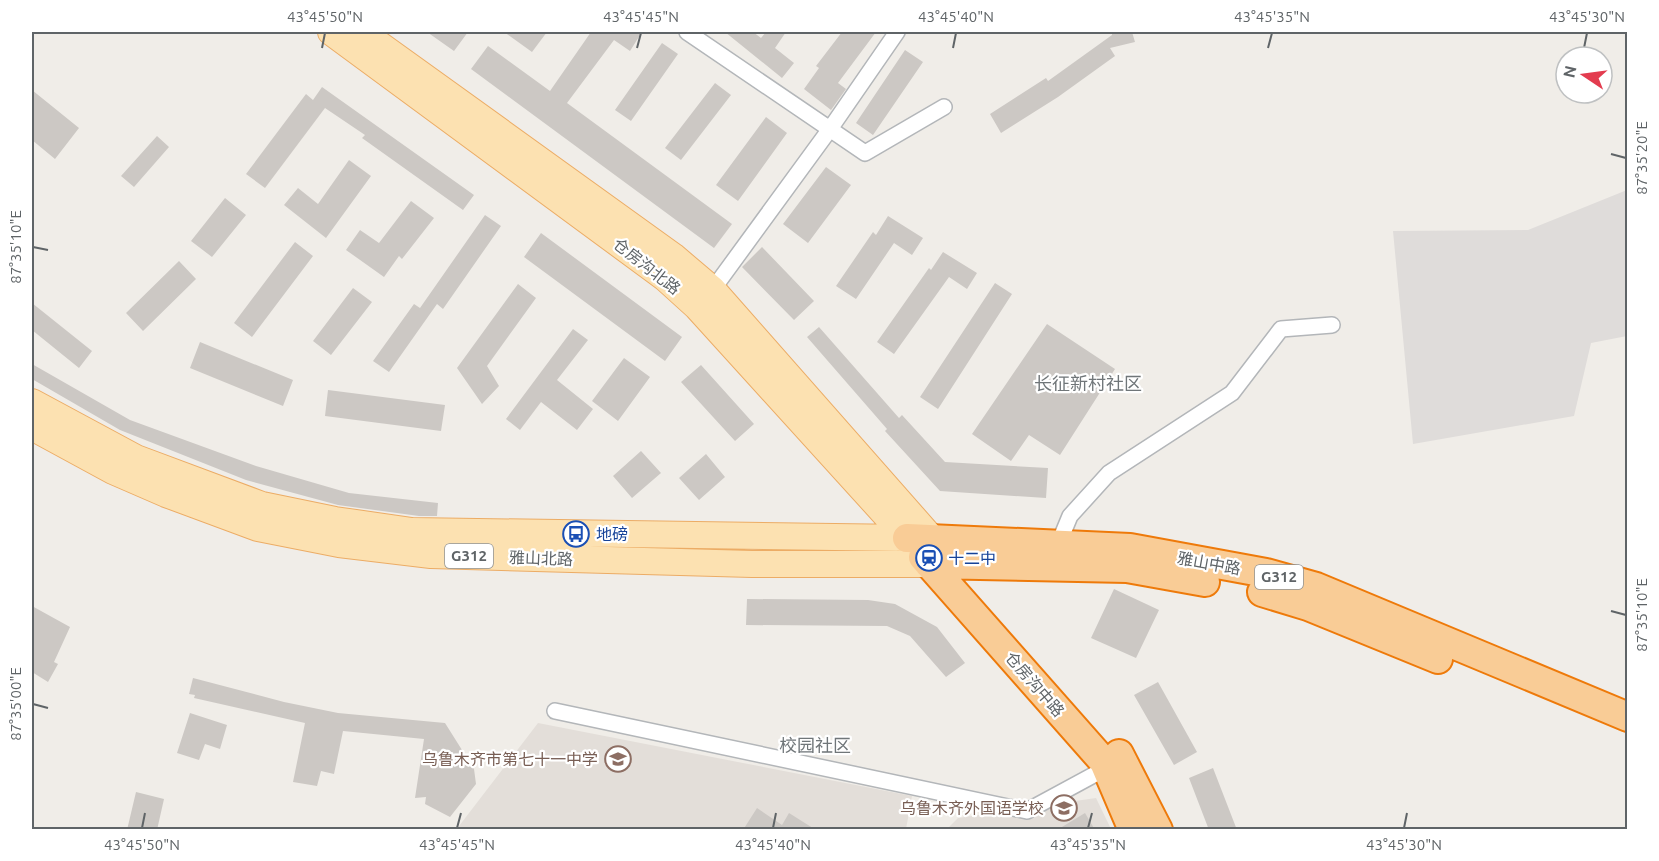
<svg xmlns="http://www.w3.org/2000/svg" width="1659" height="861" font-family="Ubuntu,'Noto Sans SC',sans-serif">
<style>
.industrial{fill:#dfdcda}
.education{fill:#e3ded9}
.building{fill:#ccc8c4}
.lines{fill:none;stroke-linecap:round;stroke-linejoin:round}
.street-casing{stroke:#b3b6b9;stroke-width:18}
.primary-casing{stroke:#ecac65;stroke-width:28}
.highway-casing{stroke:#ee7a0a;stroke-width:32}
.street{stroke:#fff;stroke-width:15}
.primary{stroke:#fce1b1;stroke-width:26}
.highway{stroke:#f9cc96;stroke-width:28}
.ticks{fill:none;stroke:#5f6467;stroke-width:2}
.labels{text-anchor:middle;stroke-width:4.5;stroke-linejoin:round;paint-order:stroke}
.shield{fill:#fff;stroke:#8f9295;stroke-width:1.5}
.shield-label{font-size:15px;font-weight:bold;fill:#5f6467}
.street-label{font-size:16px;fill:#5f6467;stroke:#fff}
.transit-label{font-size:16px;fill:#164399;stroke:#fff;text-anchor:start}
.education-label{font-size:16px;fill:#785e54;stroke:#fff;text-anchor:end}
.neighbourhood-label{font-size:18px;fill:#707679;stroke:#fff}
.neatline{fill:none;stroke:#5f6467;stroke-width:2}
.ticks-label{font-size:15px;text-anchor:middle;fill:#5f6467}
</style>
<rect width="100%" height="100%" fill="#f0ede8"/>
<path class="industrial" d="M1627 190V336L1591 343 1574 416 1413 444 1393 231 1528 230Z"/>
<path class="education" d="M538 723 912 796 906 829 456 830Z
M1096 798 1111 829 946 830 958 818Z"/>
<path class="building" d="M427 32H468L454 51Z
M504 32H547L532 52Z
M591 32H642L630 51 614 40 567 103 732 224 714 248 471 69 488 46 550 91Z
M725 32H753L761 38 766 32H786L775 48 794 63 782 78Z
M842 32H876L838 83 846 89 831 110 804 89 819 68 816 66Z
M1112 32H1132L1135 42 1110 48 1115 56 1058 97 1001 133 990 114 1046 78 1048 81 1112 35Z
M662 43 678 54 631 121 615 110Z
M905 50 923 62 873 135 856 123Z
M715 83 731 95 681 160 665 148Z
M322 87 474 195 463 210 362 138 365 135 325 108 265 188 246 174 306 94 313 100Z
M32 90 79 128 55 159 32 140Z
M766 117 787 133 738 201 716 185Z
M157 136 169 147 134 187 121 176Z
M349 160 371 176 326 238 284 205 298 188 318 204Z
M826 167 851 185 808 243 783 224Z
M225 198 246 215 212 257 191 241Z
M411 201 434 218 402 259 399 256 384 277 346 250 360 230 379 243Z
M485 215 501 226 443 309 437 304 389 372 373 361 414 304 420 308Z
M888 216 923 238 912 255 894 243 856 299 836 286 873 232 876 235Z
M541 233 682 337 665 361 524 257Z
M295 242 313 256 252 337 234 323Z
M762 247 814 301 794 320 742 267Z
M943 252 977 273 967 289 949 277 894 354 877 342 929 268 931 270Z
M179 261 196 279 143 331 126 313Z
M995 283 1012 294 938 409 920 397Z
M518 284 536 298 487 366 499 386 482 404 457 368Z
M353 288 372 302 331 355 313 341Z
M32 303 92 351 79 368 32 330Z
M1047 324 1115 369 1060 455 1029 435 1011 461 972 434Z
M819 327 899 418 902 415 945 462 1048 468 1046 498 940 491 885 431 887 429 807 337Z
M573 329 588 340 557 380 593 409 577 430 541 402 520 430 506 419Z
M200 342 293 380 283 406 190 368Z
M624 358 650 377 618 421 592 401Z
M32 364 130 420 256 466 349 493 438 503 437 516H419L338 505 246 480 120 430 32 379Z
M701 365 754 424 735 441 681 382Z
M328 390 445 405 441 431 325 416Z
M641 451 661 473 632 498 613 476Z
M706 454 725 477 699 500 679 478Z
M1114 589 1159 610 1136 658 1091 638Z
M747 599 868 600 895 604 937 627 965 663 946 677 910 636 887 626 746 625Z
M32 606 70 627 54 662 58 664 48 682 32 672Z
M193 678 284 702 338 713 445 723 474 769 476 784 450 817 425 804 426 797 415 798 424 739 343 731 334 774 321 771 317 786 293 782 305 723 194 698 195 695 189 694Z
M1158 682 1197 752 1174 765 1134 695Z
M190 713 227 725 220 749 205 744 199 760 177 753Z
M1213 768 1237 830H1209L1189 778Z
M136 792 164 799 157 830H127Z
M757 808 782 825 789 813 816 830H743Z
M1085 813 1095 830H1057Z"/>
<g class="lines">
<g class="street-casing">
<path id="street" d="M687 32 865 153 944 107
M708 296 830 129 897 32
M1058 545 1070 516 1109 473 1232 393 1281 329 1332 325
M555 711 1027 811 1112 765"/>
</g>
<g class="primary-casing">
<path id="primary" d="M331 32 665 278 697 307 913 545
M362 32 673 256 713 290 942 550
M32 402 136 458 262 505 335 520 412 531 907 538
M32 427 113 471 166 494 258 528 339 544 431 555 752 564H929"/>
</g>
<g class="highway-casing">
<path id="highway" d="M907 538 1130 548 1266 573 1316 587 1628 717
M923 557 1104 762 1133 830
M929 564 1127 568 1205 582
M1262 592 1308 606 1438 659
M1119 754 1158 830"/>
</g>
<use href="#street" class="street"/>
<use href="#primary" class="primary"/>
<use href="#highway" class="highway"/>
</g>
<path class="ticks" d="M322 48 325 33M637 48 641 33M953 48 956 33M1268 48 1272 33M1584 48 1587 33M1611 154 1626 158M33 247 48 250M1611 611 1626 615M33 704 48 708M142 828 145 813M457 828 461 813M773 828 776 813M1088 828 1092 813M1404 828 1407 813"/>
<defs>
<g id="bus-ring" transform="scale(1.35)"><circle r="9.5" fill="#fff" stroke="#1a4fb4" stroke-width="1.5"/><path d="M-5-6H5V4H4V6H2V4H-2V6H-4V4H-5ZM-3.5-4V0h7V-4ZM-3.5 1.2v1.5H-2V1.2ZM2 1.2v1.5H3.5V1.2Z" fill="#1a4fb4"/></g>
<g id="station-ring" transform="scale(1.35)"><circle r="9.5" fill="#fff" stroke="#1a4fb4" stroke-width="1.5"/><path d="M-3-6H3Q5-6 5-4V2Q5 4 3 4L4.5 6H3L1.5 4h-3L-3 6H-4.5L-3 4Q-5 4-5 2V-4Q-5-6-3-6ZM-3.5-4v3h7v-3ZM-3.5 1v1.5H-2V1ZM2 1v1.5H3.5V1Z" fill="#1a4fb4"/></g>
<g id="school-ring" transform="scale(1.35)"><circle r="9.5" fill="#fff" stroke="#8d6e63" stroke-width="1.5"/><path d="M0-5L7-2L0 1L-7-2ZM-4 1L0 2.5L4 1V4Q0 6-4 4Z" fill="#8d6e63"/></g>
</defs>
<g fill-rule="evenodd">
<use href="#bus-ring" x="576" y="534"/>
<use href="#station-ring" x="929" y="558"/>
<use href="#school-ring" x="618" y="759"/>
<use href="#school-ring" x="1064" y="808"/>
</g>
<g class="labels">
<g class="shield">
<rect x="445" y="544" width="48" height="24" rx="4.5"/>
<rect x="1255" y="565" width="48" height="24" rx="4.5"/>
</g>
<g class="shield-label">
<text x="469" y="561">G312</text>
<text x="1279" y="582">G312</text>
</g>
<g class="street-label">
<text transform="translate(647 266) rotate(38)" y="6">仓房沟北路</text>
<text transform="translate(541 558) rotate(2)" y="6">雅山北路</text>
<text transform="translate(1209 563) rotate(10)" y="6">雅山中路</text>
<text transform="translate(1035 684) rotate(49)" y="6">仓房沟中路</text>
</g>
<g class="transit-label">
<text x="596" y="540">地磅</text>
<text x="948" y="564">十二中</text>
</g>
<g class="education-label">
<text x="598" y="765">乌鲁木齐市第七十一中学</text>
<text x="1044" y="814">乌鲁木齐外国语学校</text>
</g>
<g class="neighbourhood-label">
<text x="1088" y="390">长征新村社区</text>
<text x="815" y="752">校园社区</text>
</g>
</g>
<rect width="1659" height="861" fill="none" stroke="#ffffff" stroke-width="66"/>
<g transform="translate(1584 75) rotate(283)"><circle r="28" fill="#ffffff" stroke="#bfc1c2" stroke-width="1.5"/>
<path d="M0-4.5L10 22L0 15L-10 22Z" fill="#e33c4f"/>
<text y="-9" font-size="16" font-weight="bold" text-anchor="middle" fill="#5f6467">N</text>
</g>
<rect x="33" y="33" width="1593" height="795" class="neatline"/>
<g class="ticks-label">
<text x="325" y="22">43°45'50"N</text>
<text x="641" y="22">43°45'45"N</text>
<text x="956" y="22">43°45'40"N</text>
<text x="1272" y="22">43°45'35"N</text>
<text x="1587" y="22">43°45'30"N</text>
<text transform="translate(1642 158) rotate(-90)" y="5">87°35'20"E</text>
<text transform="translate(16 247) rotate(-90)" y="5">87°35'10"E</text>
<text transform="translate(1642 615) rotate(-90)" y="5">87°35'10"E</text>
<text transform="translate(16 704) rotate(-90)" y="5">87°35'00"E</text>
<text x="142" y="850">43°45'50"N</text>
<text x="457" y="850">43°45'45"N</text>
<text x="773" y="850">43°45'40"N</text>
<text x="1088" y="850">43°45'35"N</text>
<text x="1404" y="850">43°45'30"N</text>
</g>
</svg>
